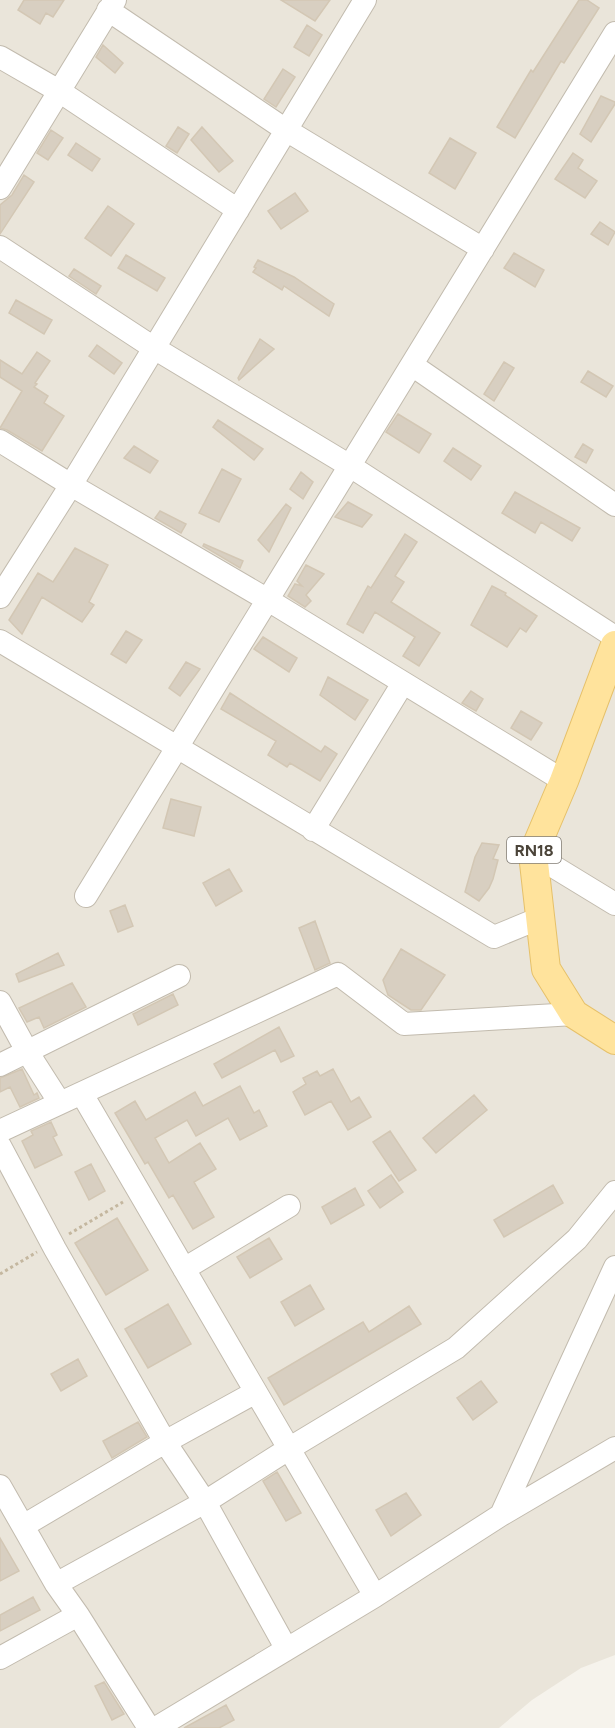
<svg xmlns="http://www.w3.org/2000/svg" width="615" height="1728" font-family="Figtree,sans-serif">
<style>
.residential{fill:#eae5da}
.building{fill:#d8cfc1;stroke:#d3c7b4;stroke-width:1.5}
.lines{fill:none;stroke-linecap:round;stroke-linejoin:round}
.minor-casing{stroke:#c2bbae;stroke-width:24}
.major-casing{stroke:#e6c16a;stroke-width:30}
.path{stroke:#c4b79f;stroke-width:3;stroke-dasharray:3 3;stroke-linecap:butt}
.minor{stroke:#fff;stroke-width:22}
.major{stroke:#ffe39c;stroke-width:28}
.labels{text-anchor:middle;stroke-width:6;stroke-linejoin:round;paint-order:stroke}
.shield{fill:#fff;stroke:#817c74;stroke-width:1.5}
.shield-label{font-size:16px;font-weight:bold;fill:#4b4439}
</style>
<rect width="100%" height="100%" fill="#f6f3ec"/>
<path class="residential" d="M0 0H615V1655L581 1668 532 1700 499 1728H0Z"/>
<path class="building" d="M24 0H64L53 17 46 13 40 24 18 10Z
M281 0H330L315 21Z
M579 0H587L599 8 564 63 561 61 515 138 497 127 531 70 533 72Z
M307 25 322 35 309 56 294 47Z
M103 45 123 63 115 73 96 57Z
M283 69 295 77 276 107 264 99Z
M601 96 615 102V104L591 142 580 134Z
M178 127 189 134 177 153 166 146Z
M202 127 233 161 219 172 191 140Z
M51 130 63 138 48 160 37 153Z
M450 138 476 153 455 189 429 173Z
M76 143 100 159 92 171 68 155Z
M573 153 583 160 578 168 597 181 585 198 555 179Z
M24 175 34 182 0 234V205L12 195Z
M295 193 308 211 281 229 268 211Z
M108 206 134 224 111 256 85 238Z
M600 222 615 232 608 245 591 234Z
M514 253 544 270 535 287 504 268Z
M126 255 165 278 157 291 118 268Z
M258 260 294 277 334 304 329 316 284 286 282 290 253 272 256 268 254 267Z
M74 269 101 286 96 294 69 276Z
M16 300 52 320 44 334 9 313Z
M260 339 274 349 239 380 238 378Z
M97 345 122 363 114 374 89 356Z
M37 352 50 361 35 383 37 384 34 387 48 396 44 403 64 416 42 451 7 430 0 428 22 391 0 377V360L22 374Z
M504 362 514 368 494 401 484 394Z
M588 371 613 386 606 397 581 382Z
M398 414 431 434 419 453 386 432Z
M218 420 263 449 254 460 213 427Z
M583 444 593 450 586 463 575 457Z
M134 446 158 461 150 473 124 458Z
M453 448 481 466 471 480 444 461Z
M222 469 241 479 219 522 199 513Z
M301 472 313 482 303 499 290 489Z
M515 492 580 528 572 541 541 522 535 533 502 513Z
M348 502 372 515 362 527 335 517Z
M286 504 291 508 269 552 258 540Z
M160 511 186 524 181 533 155 518Z
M405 534 417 542 395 576 404 582 391 602 440 633 419 666 403 656 415 637 375 612 363 633 347 624 368 586 371 588Z
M204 544 243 561 240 568 203 546Z
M75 548 108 565 89 602 94 605 82 622 42 597 22 634 9 620 38 573 53 582Z
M306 565 324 574 306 595 311 601 305 607 288 596 295 584 302 586 297 581Z
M492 586 506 593 505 595 537 616 526 632 520 628 507 647 471 625Z
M126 631 142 640 126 663 111 654Z
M263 637 297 658 289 672 254 649Z
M186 662 200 669 180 696 169 688Z
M328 677 368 700 355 720 320 695Z
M471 691 483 699 476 711 462 703Z
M230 693 321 752 325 746 337 754 320 781 290 763 287 767 268 755 276 741 221 709Z
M521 711 542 723 531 740 511 728Z
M171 799 201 807 194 836 163 828Z
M482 843 499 845 493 859 498 860 493 879 489 888 479 901 465 892 475 857Z
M229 869 242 891 216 906 203 883Z
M125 905 133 926 118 932 110 911Z
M315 921 330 963 315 970 299 928Z
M401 949 445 975 421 1010H411L388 995 383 980Z
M58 953 64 965 19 982 16 974Z
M72 983 86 1007 44 1028 39 1017 27 1022 19 1008Z
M173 994 178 1005 138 1025 133 1014Z
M279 1027 294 1056 281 1062 275 1050 222 1078 214 1064Z
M22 1069 34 1095 37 1093 39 1098 20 1107 10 1087 0 1092V1078Z
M333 1069 351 1102 359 1097 371 1117 348 1130 331 1101 305 1115 293 1092 306 1084 303 1078 317 1071 320 1076Z
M240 1086 254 1113 259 1110 267 1126 240 1140 228 1118 196 1136 187 1120 155 1138 169 1163 200 1143 216 1169 194 1182 214 1217 193 1229 173 1195 169 1198 148 1162 145 1164 115 1113 135 1101 146 1120 195 1092 203 1106Z
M474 1095 487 1110 436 1153 423 1138Z
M51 1122 57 1135 53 1137 62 1155 35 1168 22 1141 33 1135 31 1131Z
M390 1131 416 1170 399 1181 373 1142Z
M91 1164 105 1191 89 1200 75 1172Z
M391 1175 403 1192 380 1208 368 1191Z
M553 1185 563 1203 504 1237 494 1220Z
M355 1188 364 1205 331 1224 322 1207Z
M117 1218 148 1270 106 1295 75 1243Z
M269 1238 282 1259 250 1278 237 1257Z
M310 1285 324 1309 295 1326 281 1302Z
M168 1304 191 1344 148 1368 125 1329Z
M409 1306 421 1324 284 1405 268 1378 363 1322 369 1332Z
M78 1359 87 1376 61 1391 51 1374Z
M481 1381 497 1402 473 1420 457 1398Z
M138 1422 147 1437 112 1458 103 1441Z
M277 1472 301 1513 286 1521 263 1481Z
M406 1493 421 1515 391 1536 376 1510Z
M0 1538 19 1571 0 1581Z
M33 1597 40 1610 0 1631V1615Z
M104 1682 124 1714 112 1720 95 1686Z
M226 1705 234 1720 219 1728H184Z"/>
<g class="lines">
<g class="minor-casing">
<path id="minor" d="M108 10 286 130 483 249
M0 57 59 91 238 210
M0 188 115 0
M0 247 154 348 350 466 615 637
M412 365 615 505
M0 441 71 485 268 600 564 781
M0 597 71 485 365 0
M0 641 494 937 540 918
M313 830 403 683
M533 854 615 904
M86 896 615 33
M0 1002 28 1053 60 1103
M0 1065 179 976
M82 1094 375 1596
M0 1131 338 974 404 1024 574 1014
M0 1146 55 1249 165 1442 205 1502 286 1648
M184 1269 289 1206
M0 1486 56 1584 78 1615 149 1728
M501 1515 615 1267
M23 1526 165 1442 256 1392
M56 1584 205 1502 290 1448 456 1348 577 1239 615 1192
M0 1658 78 1615
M156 1728 375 1596 501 1515 615 1448"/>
</g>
<g class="major-casing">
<path id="major" d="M615 645 564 781 533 854 546 969 574 1014 615 1040"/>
</g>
<path class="path" d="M69 1234 123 1202
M0 1274 37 1252"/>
<use href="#minor" class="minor"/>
<use href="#major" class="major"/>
</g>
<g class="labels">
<rect class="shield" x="507" y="837" width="54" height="26" rx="4.5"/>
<g class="shield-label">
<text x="534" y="856">RN18</text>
</g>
</g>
</svg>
